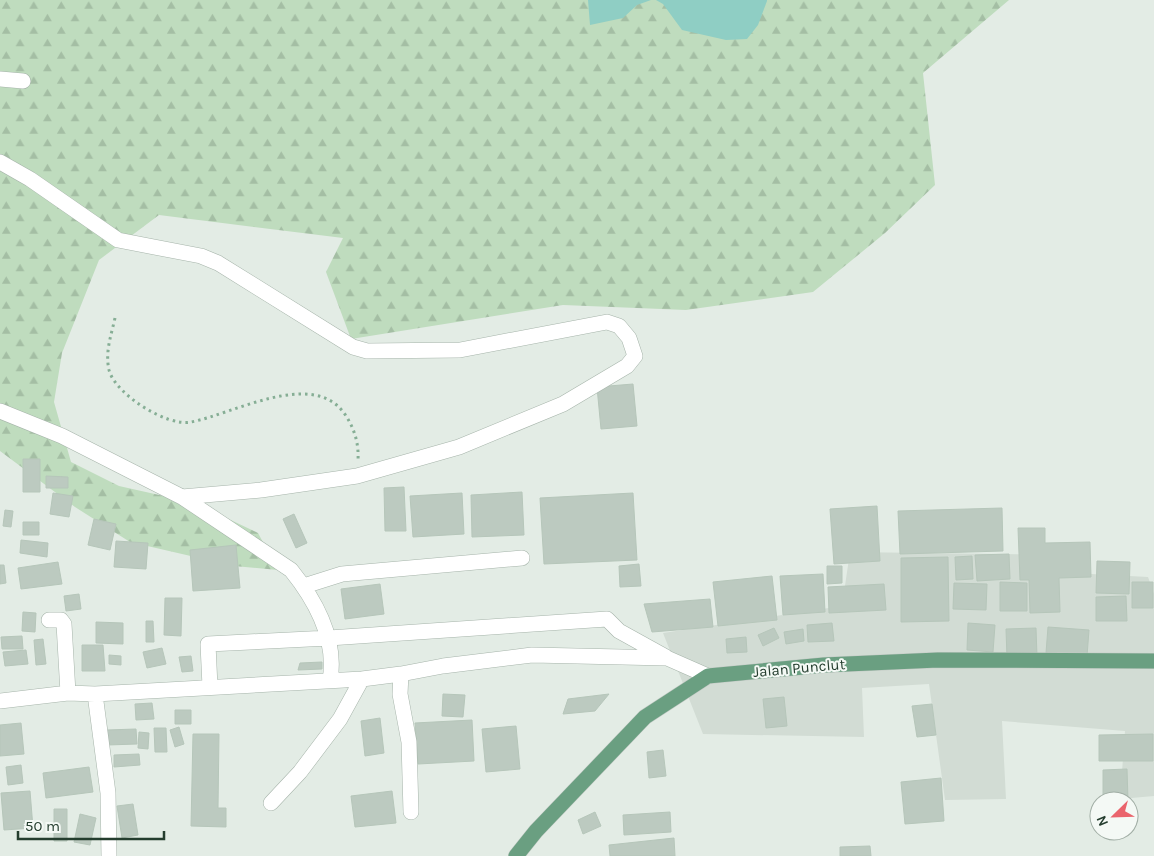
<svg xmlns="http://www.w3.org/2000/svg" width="1154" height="856" font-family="Karla,sans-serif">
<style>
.built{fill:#d2dcd4}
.forest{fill:url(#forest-firs)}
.water{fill:#8fcec4}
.building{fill:#bccac0;stroke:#b6c6ba}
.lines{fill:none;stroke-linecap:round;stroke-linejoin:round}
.minor-casing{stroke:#a6b4aa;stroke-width:16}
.major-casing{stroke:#c2c9c4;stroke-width:16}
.path{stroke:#86ae95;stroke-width:3;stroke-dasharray:2.5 4;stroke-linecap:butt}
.minor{stroke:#fff;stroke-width:15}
.major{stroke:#6a9f81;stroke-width:15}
.labels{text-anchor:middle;stroke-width:4;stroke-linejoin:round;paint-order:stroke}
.street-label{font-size:15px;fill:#243d2e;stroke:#f4f9f5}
</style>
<defs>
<pattern id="forest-firs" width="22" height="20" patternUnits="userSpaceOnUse" patternTransform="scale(1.25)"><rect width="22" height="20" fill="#bfdcbe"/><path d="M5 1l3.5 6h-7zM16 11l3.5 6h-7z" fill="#a4bea4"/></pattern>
</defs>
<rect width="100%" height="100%" fill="#e3ece5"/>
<path class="built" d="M850 552 1073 555V573L1148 577 1154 594V796L1120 799 1125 731 1002 721 1006 799 945 800 929 684 862 688 864 737 703 734 663 633 842 606Z"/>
<path class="forest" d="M0 0H1009L923 73 935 185 885 233 813 292 686 310 563 305 351 339 326 272 343 238 159 215 99 260 62 353 54 402 71 462 119 486 195 503 258 533 278 570 234 566 130 542 75 507 0 451Z"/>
<path class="water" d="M588 0H651L637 5 623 18 590 25Z
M656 0H767V1L758 25 747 39 726 40 682 30 663 4Z"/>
<path class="building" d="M633 384 637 426 601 429 597 387Z
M23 459H40V492H23Z
M46 476 68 477V488H46Z
M404 487 406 531H385L384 488Z
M522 492 524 535 472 537 471 495Z
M53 493 73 496 69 517 50 514Z
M462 493 464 534 413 537 410 496Z
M633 493 637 560 544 564 540 498Z
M877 506 880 561 834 564 830 509Z
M1002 508 1003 551 900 554 898 511Z
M5 510 13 511 11 527 3 526Z
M294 514 307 543 296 548 283 519Z
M94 519 116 524 110 550 88 545Z
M23 522H39V535H23Z
M1018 528H1045V543L1090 542 1091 577 1059 578 1060 612 1030 613 1029 580H1020Z
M21 540 48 543 47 557 20 553Z
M116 541 148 543 146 569 114 567Z
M236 545 240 588 193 591 190 550Z
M1009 554 1010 579 977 581 975 555Z
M972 556 973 579 956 580 955 557Z
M948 557 949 621 901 622V558Z
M1097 561 1130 562 1129 594 1096 593Z
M58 562 62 584 21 589 18 568Z
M639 564 641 586 620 587 619 566Z
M0 565H4L6 583 0 584Z
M827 566H842V583L827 584Z
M823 574 825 612 783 615 780 576Z
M772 576 777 620 718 626 713 582Z
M1000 582 1027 583V611H1000Z
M1132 582H1153V608H1132Z
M954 583 987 584 986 610 953 609Z
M380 584 384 614 345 619 341 589Z
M884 584 886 610 829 613 828 587Z
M79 594 81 609 66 611 64 596Z
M1126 596 1127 621H1096V597Z
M165 598H182L181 636 164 635Z
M710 599 713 627 652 632 644 604Z
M23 612 36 613 35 632 22 631Z
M146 621H153L154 642H146Z
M96 622 123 623V644L96 643Z
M832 623 834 641 808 642 807 625Z
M968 623 995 625 993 652 967 650Z
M1048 627 1089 630 1087 656 1046 653Z
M774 628 779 638 763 646 758 635Z
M1036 628 1037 657 1007 658 1006 629Z
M803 629 804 641 786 644 784 632Z
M22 636 23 649H2L1 637Z
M746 637 747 652 727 653 726 639Z
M43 639 46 664 36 665 34 640Z
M82 645H103L105 671H82Z
M162 648 166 664 147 668 143 652Z
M26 650 28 664 5 666 3 652Z
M109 655 121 656V665L109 664Z
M191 656 193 671 182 672 179 657Z
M322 662V669L298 670 300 663Z
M443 694 465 695 463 717 442 716Z
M609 694 595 711 563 714 568 699Z
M784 697 787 726 766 728 763 699Z
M152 703 154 719 136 720 135 704Z
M932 704 936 735 917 737 912 706Z
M175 710H191V724H175Z
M380 718 384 753 365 756 361 721Z
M472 720 474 761 418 764 415 723Z
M21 723 24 754 0 756V725Z
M516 726 520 769 486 772 482 729Z
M179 727 184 744 175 747 170 730Z
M154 728H166L167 752H155Z
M136 729 137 744 107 745V730Z
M139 732 149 733 148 749 138 748Z
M193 734H219L218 808H226V827L191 826Z
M1153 734V761H1099V735Z
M663 750 666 776 649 778 647 752Z
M139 754 140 765 114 767V755Z
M21 765 23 783 8 785 6 767Z
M89 767 93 792 46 798 43 773Z
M1127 769 1128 801H1103V770Z
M941 778 944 821 905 824 901 782Z
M30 791 33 828 4 830 1 793Z
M392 791 396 823 355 827 351 796Z
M133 804 138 835 122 838 117 806Z
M54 809H67V841H54Z
M595 812 601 826 583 834 578 820Z
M670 812 671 832 624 835 623 815Z
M80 814 96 818 90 845 74 842Z
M674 838 675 856H610L609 845Z
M870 846 871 856H840V847Z"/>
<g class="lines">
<g class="minor-casing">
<path id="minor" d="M0 79 23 81
M0 162 30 179 118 240 201 256 218 263 353 347 367 351 460 350 607 322 619 326 629 338 635 356 627 366 563 404 459 447 357 476 261 490 182 497
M0 411 62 436 182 497 291 570C316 601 337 639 330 680
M304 586 342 574 522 558
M49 620H61L64 624 68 693
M401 674 400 694 409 742 411 812
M210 687 208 644 329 638 607 619 619 631 666 657
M95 694 108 793 109 856
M0 701 68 693 95 694 362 679 401 674 443 666 532 655 667 658 708 676
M271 803 300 772 340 719 362 679"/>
</g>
<g class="major-casing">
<path id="major" d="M516 856 536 831 645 717 708 676 824 665 938 660 1154 661"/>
</g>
<path class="path" d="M115 318C111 336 105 352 109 370 115 394 167 427 191 422 233 414 312 369 344 413 354 427 359 443 358 460"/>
<use href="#minor" class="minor"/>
<use href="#major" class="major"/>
</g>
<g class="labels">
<g class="street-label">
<text transform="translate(799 668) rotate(-5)" y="5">Jalan Punclut</text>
</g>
</g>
<g transform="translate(1114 816) rotate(247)"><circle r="24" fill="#f4f9f5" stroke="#a1aea5"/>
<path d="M0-4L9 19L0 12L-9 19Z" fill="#ea646c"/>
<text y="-8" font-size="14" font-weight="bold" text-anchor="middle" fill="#243d2e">N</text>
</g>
<path d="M18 831v8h146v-8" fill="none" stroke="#243d2e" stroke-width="2.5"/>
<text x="25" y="831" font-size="15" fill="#243d2e" stroke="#f4f9f5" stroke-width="4" paint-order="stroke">50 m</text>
</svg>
